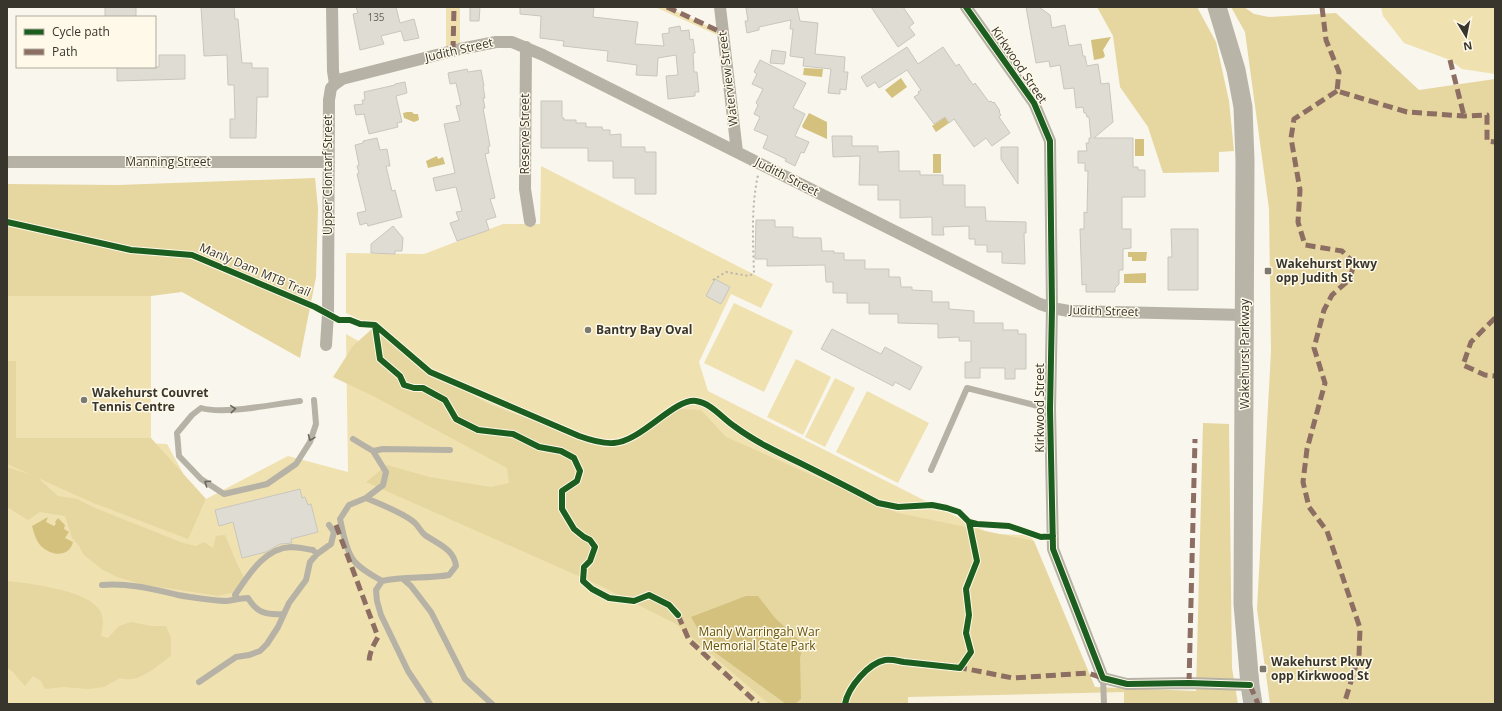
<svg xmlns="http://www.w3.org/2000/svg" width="1502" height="711" font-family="'Open Sans',sans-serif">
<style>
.built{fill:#f8f2de}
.green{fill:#f0e1b0}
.forest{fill:#e6d69f}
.water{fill:#d4c17e}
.building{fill:#dfdcd4;stroke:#c9c6be}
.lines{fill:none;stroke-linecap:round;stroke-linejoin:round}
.path{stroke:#b8b5ac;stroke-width:2;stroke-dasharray:2 3;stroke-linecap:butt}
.lane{stroke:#b6b2a6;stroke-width:6}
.street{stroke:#b6b2a6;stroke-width:12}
.primary{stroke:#b8b5a8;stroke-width:19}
.quiet{stroke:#8d6e63;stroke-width:5;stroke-dasharray:10 5;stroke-linecap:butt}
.cycleway-casing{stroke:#fef9e8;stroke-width:8}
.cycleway{stroke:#1b5e20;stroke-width:6}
.oneway{stroke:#6a675d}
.poi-dot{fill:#7c7970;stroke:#fef9e8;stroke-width:1.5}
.labels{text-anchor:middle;stroke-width:3;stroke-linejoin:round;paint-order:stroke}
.number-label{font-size:10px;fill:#64625a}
.street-label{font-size:12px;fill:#38352d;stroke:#fef9e8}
.poi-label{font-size:12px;font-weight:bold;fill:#38352d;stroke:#fef9e8;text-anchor:start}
.park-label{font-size:12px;fill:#645209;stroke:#fef9e8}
</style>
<rect width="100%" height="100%" fill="#f9f6ed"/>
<path class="built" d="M1124 692V704H908V697Z"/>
<path class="green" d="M446 7H460V49L446 52Z
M655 7H667L723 33 724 38Z
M1381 7H1495V74L1462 69 1450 60 1404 43 1383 16Z
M541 166 773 284 761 308 731 294 699 362 708 391 991 534 1031 535 1078 657 908 696 907 704H7V365L16 361H7V296H151V438H16V439L167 444 183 473 187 512 195 522 206 499 288 456 348 472 346 334 900 643 640 437 605 447 492 405 430 371 374 327 346 313V253L424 254 503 224H540Z
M734 303 793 331 764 392 704 363Z
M796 359 831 377 803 435 767 417Z
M835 378 855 388 825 447 805 437Z
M867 391 929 423 898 483 836 452Z"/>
<path class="forest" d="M1097 7H1197L1216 42 1229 101 1234 151 1219 152V172L1163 173 1148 127 1120 87 1113 36Z
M1231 7H1244L1254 14 1269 17 1336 13 1419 90 1495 79V704H1270L1257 609 1271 351 1269 209 1245 32Z
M315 178 318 208 316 277 300 358 182 292 151 296H7V184L118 185Z
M374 327 430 372 492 405 605 447 640 437 646 432 679 409 701 410 726 437 898 513 1034 541 1095 687 1196 691 1203 423 1229 424 1232 668 1238 704H1124V692L908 697V704H769L676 624 601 586 366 482 387 465 429 477 491 487 509 483 507 468 375 397 333 377 353 346Z
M7 361H16V438H151L206 499 188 539 91 502 38 478 58 496 77 499 95 508 183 543 196 546 204 542 213 548 216 536 225 535 238 566 247 583 240 591 218 596 141 584 117 577 103 570 84 555 79 546 72 538 65 516 40 512 28 520 7 507V467L32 475 7 464Z
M7 581C28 583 83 590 97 607 105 615 103 625 101 636L108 638 119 626 131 622 151 626H166L171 638V656C155 667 139 684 120 678L104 687 88 689 63 687 45 689 41 681 33 676 25 686 12 671 7 668Z"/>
<path class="water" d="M1111 37 1103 50 1105 56 1103 58 1094 60 1091 40Z
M804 68 823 69 822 77 803 75Z
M901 78 907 87 892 98 885 90Z
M407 112H412L414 114H418L419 120 414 122 404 118 403 113Z
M809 113 827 122V139L803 128 802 126Z
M945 117 949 123 936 132 932 126Z
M1135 139H1144V156H1135Z
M933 154H941V173H933Z
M437 156 438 159 443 157 445 164 428 168 426 161Z
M1128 252H1147L1146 261H1132V257H1128Z
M1146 273V283H1124V274Z
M48 517 46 522 54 526 56 524 55 522 58 518 65 525 64 529 69 532 65 538 73 542C69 558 51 556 41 546 36 541 34 533 32 526Z
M746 596H758L775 618 803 644 800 658 801 699 795 704H786L709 648 691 617Z"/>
<path class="building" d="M105 7H136V17H105Z
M201 7H234L235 19H238L242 63H252V68H268V97H257L256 138H230V119H235L234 85H228L227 55 204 56Z
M356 7H396L400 23 414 19 419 38 404 41 401 31 381 36 384 44 360 50 353 14 358 13Z
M470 7H480L479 21H470Z
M520 7H594L593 17 638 22 635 44 664 46 662 34 669 33V28L680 26 681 31 689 30 690 40 693 39 695 53H693L694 72H697L699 92H695V96L668 99 666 76 678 75 676 55 658 58 657 76 636 75 637 65 607 61 608 51 563 46 564 41 540 38 541 16 520 14Z
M752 7H797L800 21 818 23 815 54 845 57 844 72H848L846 90 840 89V94L828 93 831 69 803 66 804 58 790 56 793 29H790L791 20 759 27V30L747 33 745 21H748L746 8Z
M871 7H903L914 23 909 27 915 35 898 47Z
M1026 7H1039L1050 15 1052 28 1065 25 1069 46 1081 44 1083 56H1085L1087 66 1098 64 1101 84 1109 83 1113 122 1094 138H1133V167H1138V170H1145V197H1122V229H1131V248L1123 249V270H1119V284L1115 288V292H1086V284L1082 285 1080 229H1084V212L1087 213 1088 171H1085V163H1078V151H1087L1086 143H1089V138H1091L1089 117H1087L1086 113H1084L1083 107 1076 108 1074 88 1064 89 1060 65 1050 67 1049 61 1036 63Z
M907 47 918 64 943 47 956 66 959 64 973 85 975 83 989 102 991 101 993 103 994 102 1000 111 999 112 1001 115 999 117 1010 133 992 146 986 138 974 147 954 119 949 123 945 117 934 124 914 97 919 94 918 92 921 90 907 70 879 88 875 82 867 87 861 77Z
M772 50 786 52 784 64 770 63Z
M159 55H185V79L117 81V67H159Z
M760 60 806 83 793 108 805 114 795 136 809 142 804 153 801 152 795 166 785 161 786 159 763 148 768 136 754 130 760 117 754 114 758 105 756 103 763 89 752 84 757 74 754 72Z
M467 69 468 72 481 70 484 86H483L485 98H483L485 108H483L490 146 488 147 489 153 485 154 495 198 490 199 496 217 486 220 489 230 457 241 450 223 459 220 456 212 462 211 456 187 436 191 433 178 455 173 444 124 460 121 456 106 461 105 456 83 450 84 448 73Z
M405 82 407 93 396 96 402 122 397 123 398 127 369 134 364 114 356 115 354 105 363 104 362 100H365L364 92 395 85V84Z
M541 101H562V118H564V120H576V123H586V127H602L603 130H610V135L621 134V147H645V152H656V194H635V178H613V161H588V148H541Z
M832 136H852V146H878V152L899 151V171H920V175H943V185H965V207H985L986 221 1026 222V233H1024L1025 264 1002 263V252H987V245H975V239H969V226L943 227 944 235H932V217L900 218V200H878V185H859L860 156 833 157Z
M377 138 380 150 387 149 390 166H386L392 191 395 190 402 217 368 226 367 223 360 225 357 213 366 211 357 174 359 173 357 166 359 165 355 145 363 143V141Z
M1001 147H1018V184L1001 159Z
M756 220H775V227H793V237H798V238H821L822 251H834V253H844V260H865V269H889V277H900L901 287H912V290L932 291V302H949V309L974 311V323H1003V330H1018V334H1026V369H1015V379H1005V368H980V378H965V362H971V341H959V337L938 338V324L898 323V314H869V303H847V293H833V282H826L825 265 767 266V259H755Z
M393 226 403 238 402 251H395V254L371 253V244Z
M1171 229H1198V290H1168V257H1172Z
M715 279 730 287 721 304 706 296Z
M832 329 881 354 885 347 922 367 910 390 895 382 893 386 821 349Z
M300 489 302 498 305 497 308 505 311 504 318 532 291 539 292 543 280 544 266 552 242 558 233 522 219 526 215 510Z"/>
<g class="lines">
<path class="path" d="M713 280 726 272 749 276 754 273C753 240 751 207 758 175"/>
<path class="lane" d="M300 401C274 404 224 415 201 408L192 415 177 433 179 456 201 479 224 494 267 484 296 464 310 442 316 424 314 400
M353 439 373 451 386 472 383 485 366 498
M373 451 383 449 450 450
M931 470 967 388 1050 409
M403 579 411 586 431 612 465 679 492 704
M382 581C372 575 358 568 352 558 345 547 343 532 340 519L349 505 366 498C380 504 404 513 415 523 419 527 421 532 425 535 438 544 454 549 456 566L449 575C427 579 404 576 382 581L376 590 377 601 381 615 408 671 430 704
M102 585C129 583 152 589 178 595 188 597 217 601 227 601 234 600 241 598 248 598 257 613 266 615 283 614
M237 598 235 595C248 576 264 548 291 547 298 547 306 549 313 550L317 554
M1103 678 1104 704
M199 682 236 657 249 655 260 651 267 644 278 627 289 603 306 580 310 562 317 554 331 544 334 532 329 525"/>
<path class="street" d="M720 7 737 152
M966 7 1034 103 1050 141 1052 308 1050 409 1053 549 1103 678 1127 684 1189 683 1250 685
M526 47 525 189 530 221
M335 84 342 79 460 49 496 42H512L543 55 1040 304 1052 308 1069 311 1245 315
M7 162H329
M326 345 328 314 329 100 331 88 335 84 333 71 332 7"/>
<path class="primary" d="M1217 7 1236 70 1243 107 1245 160 1243 604 1250 685 1253 704"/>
<path class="quiet" d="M667 7 723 33
M1322 7 1326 40 1339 72 1337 91 1407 112 1464 116 1487 115V141L1495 142
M453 51 454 7
M1450 60 1464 116
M1337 91 1294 119 1291 138 1300 190 1298 222 1305 245 1342 251 1354 263 1350 279 1332 295 1324 310 1314 348 1325 383 1307 449 1303 482 1309 507 1327 531 1360 628 1359 656 1344 704
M1495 318 1471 342 1463 365 1485 375 1495 376
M336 525 378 637C373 646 369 653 369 663
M678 615 689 640 758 704
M957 667 1013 678 1088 673 1103 678
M1189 683 1195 439
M1250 685 1258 704"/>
<g class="cycleway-casing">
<path id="cycleway" d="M966 7 1034 103 1050 141 1052 308 1050 409 1053 549 1103 678 1127 684 1189 683 1250 685
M7 222 131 250 192 255 315 307 339 320H350L360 324 375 325 430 372 579 436C590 440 602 444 614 443 642 441 674 398 696 401 711 403 722 418 734 426 754 441 777 452 800 463 826 476 852 489 878 503L898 507 932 505 947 508 959 512 969 522 977 524 1009 526 1041 537 1053 536
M375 325 380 359 400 376 404 385 414 388H423L445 400 456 419 478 430 513 434 539 447 561 451 574 458 580 471 577 481 562 491V509L574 529 584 537 590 540 595 547 590 561 584 567 583 581 592 589 609 598 634 601 649 595 669 605 678 615
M845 704C848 687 869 663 885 660 891 659 898 661 904 662 923 664 941 666 960 668L971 652 966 633 969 615 966 589 977 561 969 522"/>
</g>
<use href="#cycleway" class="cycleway"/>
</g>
<defs><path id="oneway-chevron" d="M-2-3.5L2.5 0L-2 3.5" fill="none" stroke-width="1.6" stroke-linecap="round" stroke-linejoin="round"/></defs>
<g class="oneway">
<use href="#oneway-chevron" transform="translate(233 409) rotate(-5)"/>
<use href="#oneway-chevron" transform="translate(311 438) rotate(111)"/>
<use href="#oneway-chevron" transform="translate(207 483) rotate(-146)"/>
</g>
<g class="poi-dot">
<rect x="1264" y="267" width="8" height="8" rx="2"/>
<circle cx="588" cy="330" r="4"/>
<circle cx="84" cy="400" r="4"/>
<rect x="1259" y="665" width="8" height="8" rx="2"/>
</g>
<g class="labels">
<g class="number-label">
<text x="376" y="21">135</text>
</g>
<g class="street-label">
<text transform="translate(459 50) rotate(-13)" y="4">Judith Street</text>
<text transform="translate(1019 65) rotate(56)" y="4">Kirkwood Street</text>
<text transform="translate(728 79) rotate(-97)" y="4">Waterview Street</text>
<text transform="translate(525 134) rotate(-90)" y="4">Reserve Street</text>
<text x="168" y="166">Manning Street</text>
<text transform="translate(328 175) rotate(-90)" y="4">Upper Clontarf Street</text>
<text transform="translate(787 177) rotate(27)" y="4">Judith Street</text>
<text transform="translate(255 270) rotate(23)" y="4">Manly Dam MTB Trail</text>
<text transform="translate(1104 311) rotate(2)" y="4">Judith Street</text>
<text transform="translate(1245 354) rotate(-90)" y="4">Wakehurst Parkway</text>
<text transform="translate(1040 408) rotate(-90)" y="4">Kirkwood Street</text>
</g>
<g class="poi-label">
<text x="1276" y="268">Wakehurst Pkwy<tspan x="1276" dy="14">opp Judith St</tspan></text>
<text x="596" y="334">Bantry Bay Oval</text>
<text x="92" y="397">Wakehurst Couvret<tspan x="92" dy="14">Tennis Centre</tspan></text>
<text x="1271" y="666">Wakehurst Pkwy<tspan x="1271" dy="14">opp Kirkwood St</tspan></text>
</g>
<g class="park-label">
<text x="759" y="636">Manly Warringah War<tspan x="759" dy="14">Memorial State Park</tspan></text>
</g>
</g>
<rect width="1502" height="711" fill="none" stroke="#38352d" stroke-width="16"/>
<rect x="16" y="16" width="140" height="52" fill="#fef9e8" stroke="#afab9d"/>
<rect x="24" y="29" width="20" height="6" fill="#1b5e20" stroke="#afab9d"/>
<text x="52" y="36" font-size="12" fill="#38352d">Cycle path</text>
<rect x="24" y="49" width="20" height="6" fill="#8d6e63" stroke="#afab9d"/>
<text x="52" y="56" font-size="12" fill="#38352d">Path</text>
<g transform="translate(1466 36) rotate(170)" stroke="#fef9e8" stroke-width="3" paint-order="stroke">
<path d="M0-3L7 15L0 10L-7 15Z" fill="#38352d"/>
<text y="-6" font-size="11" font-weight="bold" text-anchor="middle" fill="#38352d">N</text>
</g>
</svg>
